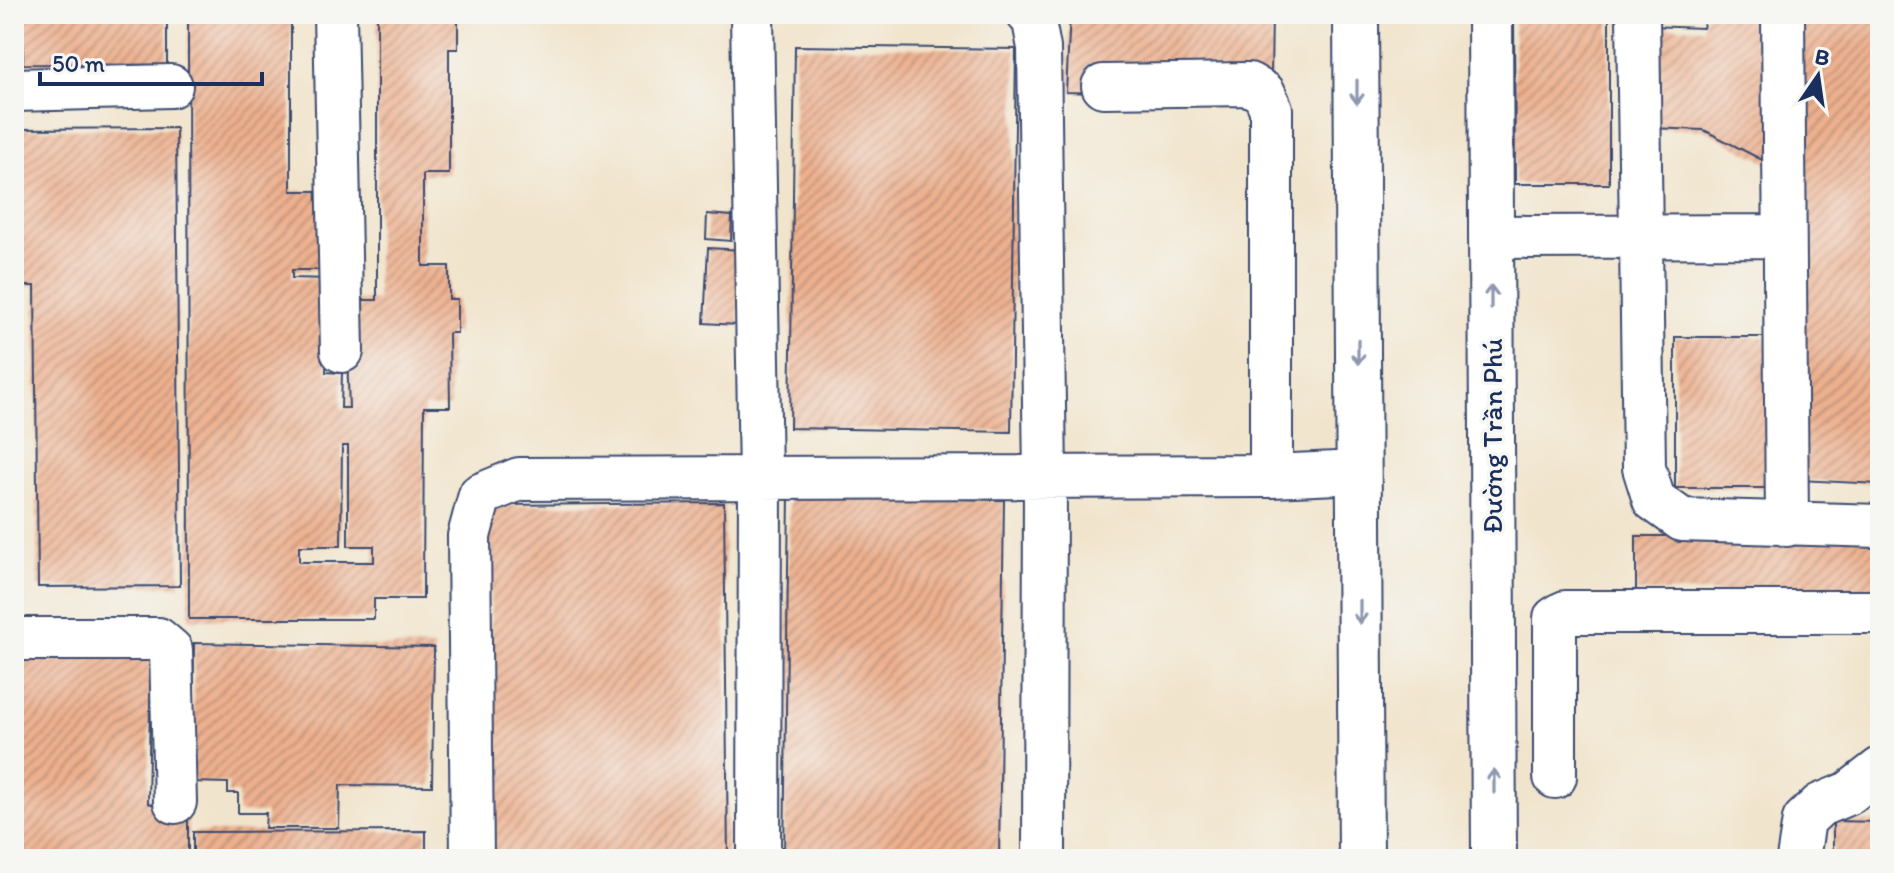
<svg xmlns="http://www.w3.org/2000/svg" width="1894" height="873" font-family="Itim,sans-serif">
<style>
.building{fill:url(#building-hatch);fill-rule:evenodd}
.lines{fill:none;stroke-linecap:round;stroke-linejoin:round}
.minor-casing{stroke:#3b4a6e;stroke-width:46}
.major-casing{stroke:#3b4a6e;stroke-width:48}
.minor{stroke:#fff;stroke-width:42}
.major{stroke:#fff;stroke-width:44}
.oneway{stroke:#8d97ae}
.labels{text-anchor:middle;stroke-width:7;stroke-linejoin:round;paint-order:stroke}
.street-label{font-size:28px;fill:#1b2f5e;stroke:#f6f6f2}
</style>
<defs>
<pattern id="building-hatch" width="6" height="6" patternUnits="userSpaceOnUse" patternTransform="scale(2)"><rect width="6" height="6" fill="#edb08e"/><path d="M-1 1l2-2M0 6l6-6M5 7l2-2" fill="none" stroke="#bf9077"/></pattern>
</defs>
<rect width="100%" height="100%" fill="#f6f6f2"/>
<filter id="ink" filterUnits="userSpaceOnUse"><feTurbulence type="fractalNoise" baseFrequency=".0125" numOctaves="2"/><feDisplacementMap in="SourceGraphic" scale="16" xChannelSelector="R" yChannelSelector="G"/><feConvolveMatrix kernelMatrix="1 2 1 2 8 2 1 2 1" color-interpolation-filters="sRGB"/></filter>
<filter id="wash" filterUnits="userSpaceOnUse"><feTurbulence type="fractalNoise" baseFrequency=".006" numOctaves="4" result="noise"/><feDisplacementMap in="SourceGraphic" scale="32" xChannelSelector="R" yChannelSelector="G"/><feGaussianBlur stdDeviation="1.8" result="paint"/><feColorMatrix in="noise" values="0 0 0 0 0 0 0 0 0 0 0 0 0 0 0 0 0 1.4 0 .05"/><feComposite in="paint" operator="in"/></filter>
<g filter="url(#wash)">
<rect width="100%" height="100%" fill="#f1e4cc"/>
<g id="blocks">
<path class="building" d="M23 14H167V65L23 64Z
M188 14H291V191H326V270H292V278L330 279 326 372 342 373 341 408H349L345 300H377V14H448V20H458V49H449V174H423V266H449V299H457V333H449L450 407H424L423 599H374V619H189ZM342 446H348V546H374V562H299V546H341Z
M1070 14H1272L1271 75 1099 93 1066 92Z
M1514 14H1609V184H1515Z
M1706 14H1775L1776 167 1704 130 1648 128V26L1703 28Z
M1788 14H1880V484L1778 479 1777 488H1675V337H1777Z
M795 46 1016 49 1011 432 790 428Z
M176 128 180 586 38 587 35 286H14V129Z
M707 214 732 216 731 241 706 239Z
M708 248 742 250 738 325 704 323Z
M789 496 1004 500 999 859H784Z
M724 503 728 859H493L489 505Z
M1880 531V593L1636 592V536H1825Z
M194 643 434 647 432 786 340 785 339 828H265L266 813H238V793H228V783L193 782Z
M14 655 151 656 148 803 188 815V859H14Z
M1833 821 1880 822V859H1833Z
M426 831V859H193V832Z"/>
</g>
</g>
<g filter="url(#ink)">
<use href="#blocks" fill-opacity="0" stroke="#3b4a6e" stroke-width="2"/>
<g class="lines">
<g class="minor-casing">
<path id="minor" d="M335 14 342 351
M752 14 760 477 759 859
M1028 14 1033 16 1039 48 1045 476 1044 859
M1638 14 1644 468 1654 500 1682 520 1880 526
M1783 14 1787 525
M1103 86 1249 84 1264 93 1271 109V476
M14 90 171 86
M1491 237 1784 236
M14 639H158L171 650 175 802
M1555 777V618L1565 612H1880
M472 859 469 536 480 495 519 479 1271 476 1359 472
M1798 859 1804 820 1820 805 1849 793 1880 769"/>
</g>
<g class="major-casing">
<path id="major" d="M1356 14 1361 859
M1490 14 1494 859"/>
</g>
<use href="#minor" class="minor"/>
<use href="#major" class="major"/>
</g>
<defs><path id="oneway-shaft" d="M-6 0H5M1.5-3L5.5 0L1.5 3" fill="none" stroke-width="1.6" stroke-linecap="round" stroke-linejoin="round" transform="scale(2)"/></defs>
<g class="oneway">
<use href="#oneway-shaft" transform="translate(1357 92) rotate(90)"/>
<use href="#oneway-shaft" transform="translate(1491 297) rotate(-90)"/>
<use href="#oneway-shaft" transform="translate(1358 352) rotate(90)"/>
<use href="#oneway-shaft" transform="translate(1360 612) rotate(90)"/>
<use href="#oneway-shaft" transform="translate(1494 781) rotate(-90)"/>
</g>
</g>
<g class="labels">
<g class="street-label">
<text transform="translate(1492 436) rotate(-90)" y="10">Đường Trần Phú</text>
</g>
</g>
<rect width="1894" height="873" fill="none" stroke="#f6f6f2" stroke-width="48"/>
<g transform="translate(1818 76) rotate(13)" stroke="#f6f6f2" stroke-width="6" paint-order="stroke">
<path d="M0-6L14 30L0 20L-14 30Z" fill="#1b2f5e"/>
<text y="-12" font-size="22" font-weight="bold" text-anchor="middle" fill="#1b2f5e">B</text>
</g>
<path d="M40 72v12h222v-12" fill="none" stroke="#1b2f5e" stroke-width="4"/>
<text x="52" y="72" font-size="24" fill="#1b2f5e" stroke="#f6f6f2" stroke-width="6" paint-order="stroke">50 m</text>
</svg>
